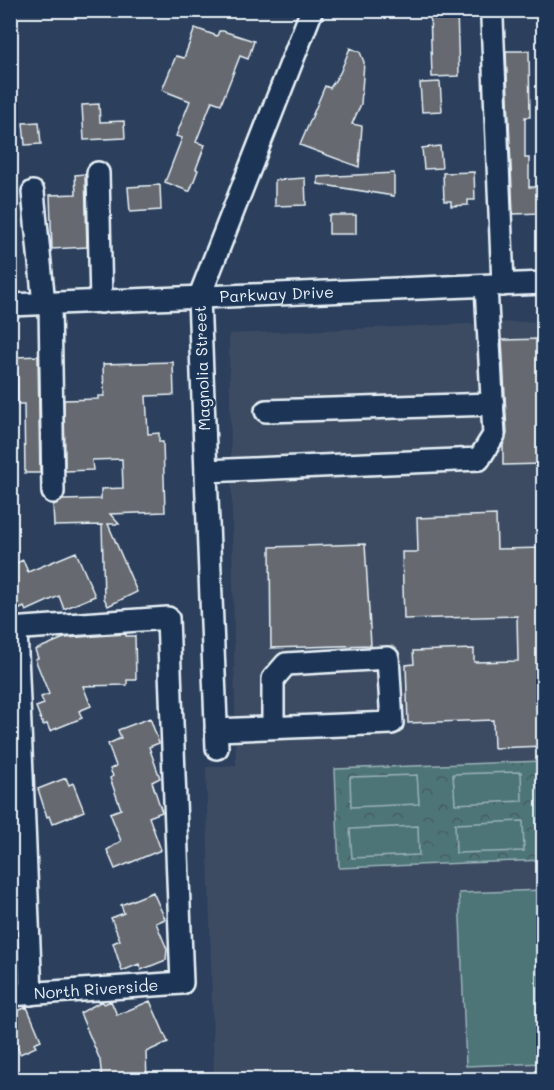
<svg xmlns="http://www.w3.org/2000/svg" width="554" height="1090" font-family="Mali,sans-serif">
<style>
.built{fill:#3d4c62}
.forest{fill:url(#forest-crowns);stroke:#9ab2b8;stroke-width:1.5}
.garden{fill:#4d7478;stroke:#9ab2b8;stroke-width:1.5}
.building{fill:#666970;stroke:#e8f1f8;stroke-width:1.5}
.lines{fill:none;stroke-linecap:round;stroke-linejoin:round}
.minor-casing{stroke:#e8f1f8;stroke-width:26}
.minor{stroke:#1d3557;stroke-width:21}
.labels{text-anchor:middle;stroke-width:5;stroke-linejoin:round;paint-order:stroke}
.street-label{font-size:16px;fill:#e8f1f8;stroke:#1d3557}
</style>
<defs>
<pattern id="forest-crowns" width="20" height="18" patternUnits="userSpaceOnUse" patternTransform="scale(1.5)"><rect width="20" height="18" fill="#4d7478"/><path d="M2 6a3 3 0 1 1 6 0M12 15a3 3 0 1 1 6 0" fill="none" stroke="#495c5f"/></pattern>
</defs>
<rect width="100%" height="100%" fill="#2c3f5c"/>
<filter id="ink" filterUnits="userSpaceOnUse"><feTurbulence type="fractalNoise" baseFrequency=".0167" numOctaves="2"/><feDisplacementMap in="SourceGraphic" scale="12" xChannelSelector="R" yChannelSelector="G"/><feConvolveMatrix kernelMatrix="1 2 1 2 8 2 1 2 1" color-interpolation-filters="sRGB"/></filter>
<g filter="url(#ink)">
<path class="built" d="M543 321V1079H214L206 767 236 765 229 334Z"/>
<path class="forest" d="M543 761V860L339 868 335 769Z"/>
<path class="garden" d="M521 772 522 801 455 804 453 774Z
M417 775 419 804 351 807 350 777Z
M523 821 524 851 456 853 455 824Z
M418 826 419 855 352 858 350 829Z
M543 890V1063L466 1066 459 893Z"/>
<path class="building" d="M430 10H457L459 76 432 77Z
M195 28 217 36 219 31H223L254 41 248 59 240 56 221 104 212 101 196 142 205 145 196 169 198 170 190 191H188L165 182 182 138 176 136 190 101 162 90 176 56 184 58Z
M350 48 360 52 364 62 361 104 352 124 362 126 359 167 300 145 325 86 330 88 340 73Z
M506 51H529L530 117H525V158H529V187H536V193H543V213L513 214Z
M440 82 442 111 422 112 420 83Z
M99 104 100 122 124 121 125 138 84 140 82 105Z
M39 122 41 144 25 145 23 123Z
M440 146 442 168 424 169 422 148Z
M474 172 475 200H468V205L451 206V201H444L443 173Z
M394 173V196L318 184V177Z
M85 174 87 247 52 249 50 195 76 194 75 175Z
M305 178 306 205 275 206V180Z
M160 185 161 210 130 212 128 187Z
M329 215H356V234H329Z
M543 339V464L503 465V445L507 434 502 340Z
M38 356 40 473H25L24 404H18L17 357Z
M173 362 174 395 146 396 148 434 159 433V442H163L165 512 110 514 119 524H108L137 592 108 606 104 598 102 525 54 526 53 505 63 500 101 499V489L123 488 122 459 92 460 93 470 65 471 64 400 98 399V396H104L103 364Z
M496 515 497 549 543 548V746L494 748 493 720 408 723 406 665 414 664 413 651 474 649V662L518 661 517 616 404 619 402 552H418L417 518Z
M365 544 371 645 271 648 270 547Z
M76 552 95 596 64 609 59 596 26 611 24 607 18 610 10 593V566L23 560 28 572Z
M126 634V636H135L136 680H127V685L83 686 91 706 79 711 82 718 50 731 47 724 43 725 36 707 44 704 41 697 49 694 35 659 38 658 35 650 64 638Z
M150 718 159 743 149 747 160 778 152 782 162 812 149 817 161 850 115 869 107 850 121 841 110 813 121 809 110 778 113 776 110 769 116 766 108 744 121 738 118 730Z
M66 778 69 785 73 783 84 811 52 824 49 816 47 817 38 789Z
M153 892 165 919 156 923 167 949 166 960 141 970 139 964 122 971 113 943 120 940 111 918 124 913 121 905Z
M102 1001 104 1004 111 1001 117 1015 150 1001 168 1042 146 1052 147 1080H102L100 1060 80 1013Z
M27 1007 41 1040 34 1043 36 1047 20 1054 17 1047 10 1050V1014Z"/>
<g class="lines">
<g class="minor-casing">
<g id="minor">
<path d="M492 19 503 285"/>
<path d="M98 173 101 302"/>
<path d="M33 192 44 304"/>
<path d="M50 304 53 492"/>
<path id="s1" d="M10 305 544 283"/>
<path d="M266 411 493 404"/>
<path d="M206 471 479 459 494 435 486 286"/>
<path d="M10 629 168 618 182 983 10 995"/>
<path d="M16 629 31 994"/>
<path d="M216 730 392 723 388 658 286 664 273 679V727"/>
<path d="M217 748 199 298 312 10"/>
</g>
</g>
<use href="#minor" class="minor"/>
</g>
</g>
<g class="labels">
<g class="street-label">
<text dy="6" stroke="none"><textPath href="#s1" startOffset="267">Parkway Drive</textPath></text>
<text transform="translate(202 368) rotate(-92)" y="6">Magnolia Street</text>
<text transform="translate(96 989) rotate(-4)" y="6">North Riverside</text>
</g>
</g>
<rect width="554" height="1090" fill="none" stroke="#1d3557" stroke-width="36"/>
<rect x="18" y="18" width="518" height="1054" fill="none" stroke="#e8f1f8" stroke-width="2" filter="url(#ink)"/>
</svg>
